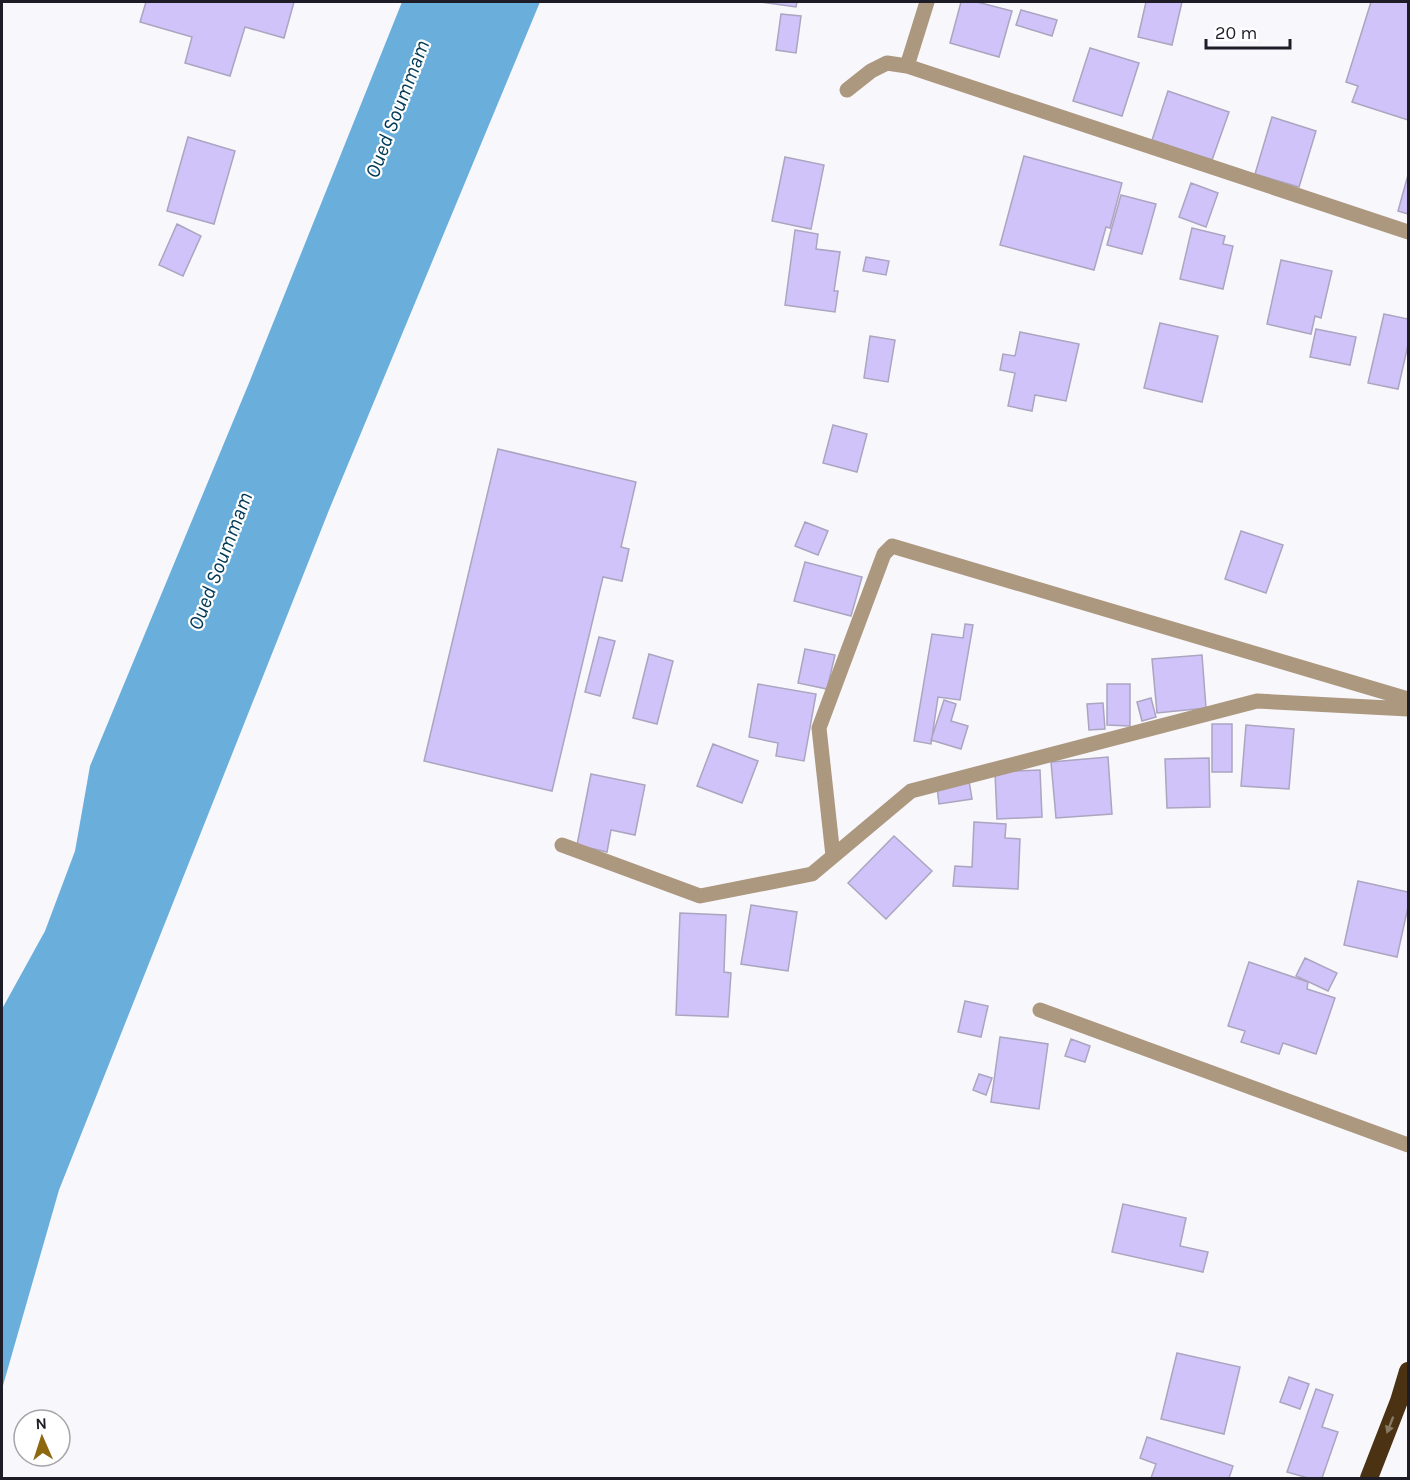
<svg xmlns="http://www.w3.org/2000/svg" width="1410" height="1480" font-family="Karla,sans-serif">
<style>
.water{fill:#6aafdc}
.building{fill:#d0c3f9;stroke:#aba5c0;stroke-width:1.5}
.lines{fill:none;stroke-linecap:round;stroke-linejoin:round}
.street{stroke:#ac977f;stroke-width:15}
.highway{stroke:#4a3212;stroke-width:18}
.oneway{fill:#897a65}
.labels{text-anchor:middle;stroke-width:4.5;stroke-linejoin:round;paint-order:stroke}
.water-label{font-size:21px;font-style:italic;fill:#003a57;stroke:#fff}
</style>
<rect width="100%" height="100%" fill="#f8f7fc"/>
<path class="water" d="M402 2H540L329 510 59 1190 2 1389V1009L45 931 75 851 90 766 249 383Z"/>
<path class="building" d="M146 2H294L284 38 245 27 230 76 185 63 192 37 140 22Z
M760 2H797L796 7Z
M961 2H977L1012 11 999 57 950 43Z
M1146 2H1182L1172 45 1138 37Z
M1371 2H1408V120L1352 102 1358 86 1346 82Z
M1021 10 1057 20 1052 36 1016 25Z
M781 14 801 16 796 53 776 50Z
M1090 48 1139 63 1122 116 1073 101Z
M1168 91 1229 112 1212 160 1152 140Z
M1272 117 1316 131 1299 187 1255 174Z
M188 137 235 151 214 224 167 211Z
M1024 156 1122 183 1110 228 1106 227 1094 270 1000 245Z
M785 157 824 165 811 229 772 221Z
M1408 175V214L1398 211Z
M1191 183 1218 193 1206 227 1179 217Z
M1121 195 1156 204 1142 254 1107 245Z
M177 224 201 236 183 276 159 265Z
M1192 228 1225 236 1223 244 1233 246 1223 289 1180 279Z
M795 230 818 234 816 249 840 252 834 291H838L835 312 785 305Z
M866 257 889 261 886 275 863 271Z
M1281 260 1332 271 1321 318 1315 316 1311 334 1267 324Z
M1384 314 1408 319V345L1398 389 1368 383Z
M1160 323 1218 336 1202 402 1144 388Z
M1316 329 1356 337 1350 365 1310 357Z
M1020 332 1079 344 1066 401 1035 395 1032 411 1008 406 1015 373 1000 370 1003 354 1015 356Z
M870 336 895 340 888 382 864 378Z
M833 425 867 434 857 472 823 463Z
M498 449 636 482 621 547 629 549 622 581 603 577 552 791 424 761Z
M805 522 828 531 818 555 795 546Z
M1241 531 1283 545 1266 593 1225 579Z
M805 562 862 577 851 616 794 601Z
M965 624 973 625 960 700 938 697 931 744 914 741 932 634 963 638Z
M599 637 615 641 600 696 585 692Z
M805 649 835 655 827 689 798 683Z
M649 654 673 661 657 724 633 718Z
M1202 655 1206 708 1157 713 1152 659Z
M758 684 816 694 804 761 776 756 778 743 749 737Z
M1107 684H1130V726L1107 725Z
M1151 698 1156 717 1142 721 1137 702Z
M944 700 956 704 951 721 968 726 961 749 931 740Z
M1103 703 1105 729 1089 730 1087 704Z
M1212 724H1232V772H1212Z
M1246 725 1294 729 1289 789 1241 786Z
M713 744 758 761 742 803 697 786Z
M1108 757 1112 814 1056 818 1051 762Z
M1209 758 1210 807 1167 808 1165 759Z
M1040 770 1042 817 997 819 995 772Z
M591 774 645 785 635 835 611 830 607 852 577 845Z
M969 781 972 799 939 804 937 787Z
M974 822 1006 824 1005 838 1020 839 1018 889 953 886 955 866 972 867Z
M894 836 932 871 886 919 848 883Z
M1358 881 1408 892V907L1397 957 1344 945Z
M751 905 797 912 788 971 741 964Z
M680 913 726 915 724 972 731 973 728 1017 676 1015Z
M1305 958 1337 973 1328 991 1296 976Z
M1249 962 1308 982 1307 989 1335 998 1316 1054 1283 1043 1279 1054 1241 1042 1245 1031 1228 1026Z
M965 1001 988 1006 981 1037 958 1032Z
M1000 1037 1048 1044 1039 1109 991 1102Z
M1071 1039 1090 1046 1085 1062 1065 1056Z
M979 1074 992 1078 986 1095 973 1090Z
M1123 1204 1186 1218 1180 1246 1208 1252 1203 1272 1112 1252Z
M1177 1353 1240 1367 1224 1434 1161 1419Z
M1289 1377 1309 1384 1300 1409 1280 1402Z
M1316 1389 1333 1395 1322 1427 1338 1432 1322 1478H1308L1287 1472Z
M1147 1437 1233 1466 1229 1478H1151L1156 1464 1140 1458Z"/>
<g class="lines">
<path class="street" d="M907 66 927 2
M847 90 871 71 887 63 907 66 1408 232
M562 845 700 896 812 874 911 791 1257 701 1408 709
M833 856 819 728 884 554 892 546 1408 699
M1040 1010 1408 1145"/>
<path class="highway" d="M1369 1478 1399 1401 1408 1371"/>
</g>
<defs><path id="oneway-solid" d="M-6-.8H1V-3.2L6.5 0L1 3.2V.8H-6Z" transform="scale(1.5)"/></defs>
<use class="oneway" href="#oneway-solid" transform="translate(1390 1425) rotate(111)"/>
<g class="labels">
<g class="water-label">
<text transform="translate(397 109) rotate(-69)" y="7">Oued Soummam</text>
<text transform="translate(220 561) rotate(-69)" y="7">Oued Soummam</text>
</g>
</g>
<rect width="1410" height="1480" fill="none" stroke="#1e1c26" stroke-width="6"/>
<g transform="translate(42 1438) rotate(357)"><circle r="28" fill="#ffffff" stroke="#a5a4a8" stroke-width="1.5"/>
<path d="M0-4.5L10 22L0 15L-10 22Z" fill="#8e680c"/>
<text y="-9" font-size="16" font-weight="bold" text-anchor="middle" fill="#1e1c26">N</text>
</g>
<path d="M1206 39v9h84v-9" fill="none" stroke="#1e1c26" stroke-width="3"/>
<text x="1215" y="39" font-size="18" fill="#1e1c26" stroke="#ffffff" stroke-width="4.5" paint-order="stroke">20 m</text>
</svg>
